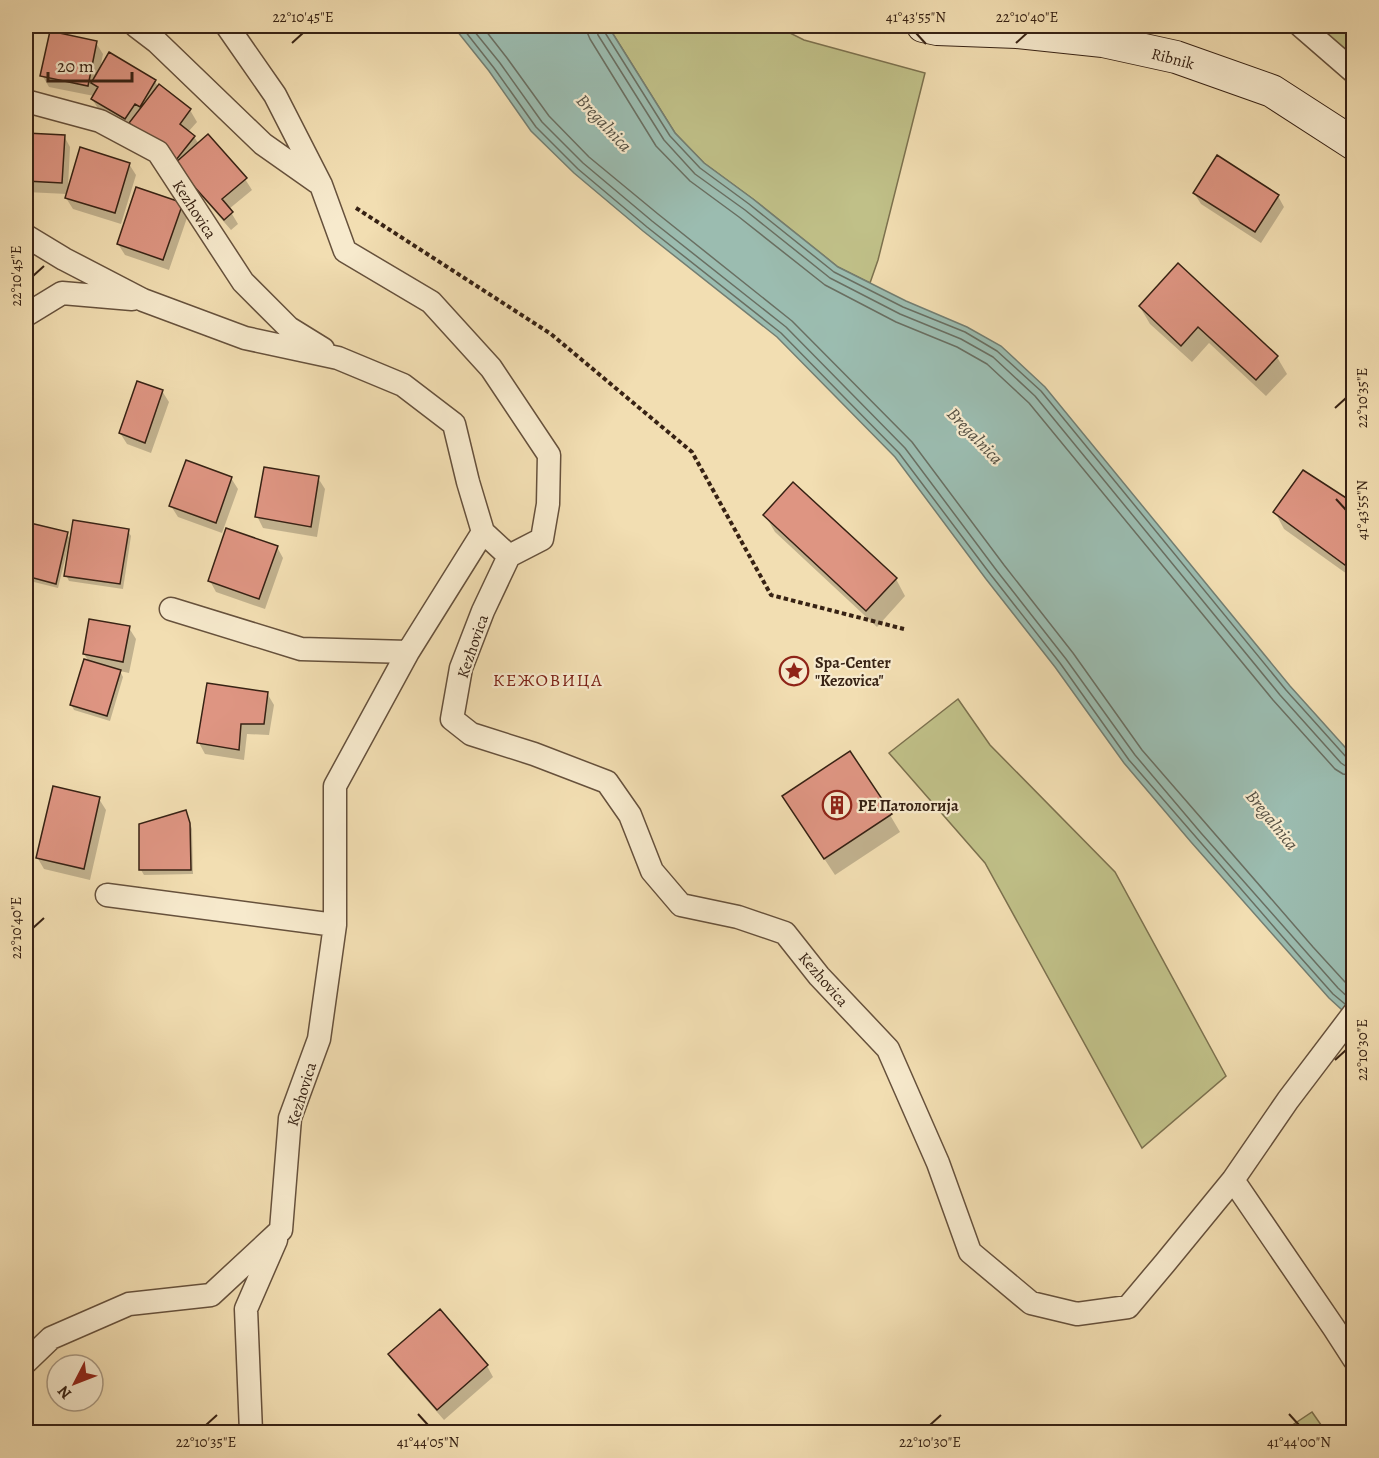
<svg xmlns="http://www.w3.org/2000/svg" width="1379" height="1458" font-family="Alegreya,serif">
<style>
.green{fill:#c0c088;stroke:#7c714e;stroke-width:1.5}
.water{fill:#9bbcb0;stroke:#737e72;stroke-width:1.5}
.shadow{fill:#0003}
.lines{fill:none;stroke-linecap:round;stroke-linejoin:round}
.shore{stroke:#696f62;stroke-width:1.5}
.building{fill:#de9582;stroke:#372214;stroke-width:1.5}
.minor-casing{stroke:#66513c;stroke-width:25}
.secondary-casing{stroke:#372214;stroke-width:34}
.path{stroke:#372214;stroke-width:4;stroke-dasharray:4.5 3;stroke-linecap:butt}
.minor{stroke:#f7eacd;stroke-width:22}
.secondary{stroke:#f7eacd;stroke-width:32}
.ticks{fill:none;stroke:#372214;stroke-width:2}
.labels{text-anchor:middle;stroke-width:4.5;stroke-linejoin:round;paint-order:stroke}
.street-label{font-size:16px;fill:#372214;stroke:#f7eacd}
.poi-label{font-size:16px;font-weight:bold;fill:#372214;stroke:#f7eacd;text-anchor:start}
.water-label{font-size:18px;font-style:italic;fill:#555043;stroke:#f7eacd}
.neighbourhood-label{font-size:18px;letter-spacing:1.5px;fill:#7a1f14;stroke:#f7eacd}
.neatline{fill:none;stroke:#372214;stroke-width:2}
.ticks-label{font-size:15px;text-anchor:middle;fill:#372214}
</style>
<rect width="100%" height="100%" fill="#f2deb2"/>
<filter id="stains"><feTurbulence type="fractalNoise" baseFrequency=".00333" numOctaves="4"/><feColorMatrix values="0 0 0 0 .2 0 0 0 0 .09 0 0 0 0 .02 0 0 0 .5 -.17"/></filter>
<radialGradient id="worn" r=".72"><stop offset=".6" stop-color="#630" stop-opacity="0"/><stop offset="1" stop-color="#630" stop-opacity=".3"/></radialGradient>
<path class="green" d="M608 26H776L804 40 925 73 878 260 870 283 838 267 753 199 704 163 675 133Z
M1301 26H1353V72Z
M958 699 990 745 1115 872 1226 1076 1142 1148 985 863 889 753Z
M1312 1412 1326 1432H1282Z"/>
<path class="water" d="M453 26H608L675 133 704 163 753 199 838 267 906 301 967 327 1001 346 1045 387 1290 686 1353 756V1020L1329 998 1191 842 1124 763 1055 667 986 579 895 457 777 337 643 231 574 173 531 131 489 71Z"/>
<path class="shadow" d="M96 43 103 54 100 69 155 81 158 87 159 86 190 110 197 122 188 132 194 137 199 144 245 179 252 190 229 209 238 224 231 230 183 175 99 110 92 99 94 96 49 87 42 75Z
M26 134 64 136 70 147 68 187 129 164 136 175 121 224 73 209 66 198 67 194 26 192Z
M1194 193 1278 196 1284 207 1261 243 1201 204Z
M182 204 188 215 169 270 125 255 118 244Z
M1178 266 1277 357 1287 374 1266 396 1209 343 1192 362 1150 324 1140 307Z
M162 391 169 402 151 453 127 444 120 433Z
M231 478 238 489 222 533 178 517 171 506Z
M318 478 325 489 317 537 263 528 257 516Z
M1354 505V579L1284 529 1275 512Z
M765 515 896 579 905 596 877 627 775 532Z
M27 524 67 534 71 541 128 531 131 536 123 589 69 581 66 575 70 548 68 547 58 588 26 580V530Z
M277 547 283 558 265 609 216 592 210 581Z
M129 628 136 639 129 673 120 671 123 677 110 721 74 710 71 704 89 662 84 654Z
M26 646 30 654 26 660Z
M267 693 274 705 269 735 247 734 244 760 205 754 199 743Z
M99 799 106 810 90 880 44 869 37 857Z
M794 813 890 815 900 832 835 875Z
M188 817 192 829 193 874 144 875 141 870 140 825Z
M390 1354 487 1366 493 1377 444 1420 396 1365Z"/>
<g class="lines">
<path class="shore" d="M461 26 494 68 536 127 578 169 647 227 781 333 899 453 991 575 1060 663 1129 760 1301 958 1333 994 1345 1004
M470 26 500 63 542 122 583 163 652 221 786 327 905 448 997 571 1066 659 1135 755 1201 833 1338 988 1352 1001
M482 26 507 58 549 116 589 157 658 214 792 321 912 442 1004 565 1073 653 1142 750 1313 947 1345 982 1354 990
M587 26V32L590 39 656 146 690 181 739 217 825 285 896 322 957 347 987 364 1029 403 1273 700 1335 769 1343 774 1354 776
M596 26 598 35 664 140 695 174 745 210 830 278 900 314 961 339 993 357 1035 396 1280 695 1341 763 1347 767H1354
M603 26 604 31 670 136 700 168 749 204 834 272 903 307 965 332 997 351 1041 391 1286 690 1347 758 1354 760"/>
</g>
<path class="building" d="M50 31 97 41 88 86 40 76Z
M109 52 156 80 140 107 135 104 125 119 91 99 98 87 91 83Z
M159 84 191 109 180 124 195 136 176 160 129 123Z
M26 133 65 135 62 183 26 181Z
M208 134 247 178 222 199 233 212 224 220 174 164Z
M80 147 130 163 115 213 65 198Z
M1217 155 1279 195 1255 232 1193 193Z
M136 187 183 203 163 260 117 244Z
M1178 263 1278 356 1256 380 1198 327 1181 346 1139 306Z
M137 381 163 390 145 443 119 433Z
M186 460 232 477 216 523 169 506Z
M264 467 319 476 311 527 255 517Z
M1303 470 1354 503V561L1349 568 1273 512Z
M793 482 897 578 866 611 763 515Z
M73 520 129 529 120 584 64 576Z
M26 522 68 532 56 584 26 576Z
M226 528 278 546 259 599 208 581Z
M89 619 130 626 123 662 83 654Z
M84 659 121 670 107 716 70 705Z
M207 683 268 692 264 724H241L239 750 197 743Z
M850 751 892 814 824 859 782 796Z
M53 786 100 797 84 869 36 858Z
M186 810 190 823 191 870H139V824Z
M440 1309 488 1365 437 1410 388 1354Z"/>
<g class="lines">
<g class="minor-casing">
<path id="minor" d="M136 26 157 42 263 144 317 182
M227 26 275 95 321 185 345 251 431 302 491 368 549 455 548 504 542 539 509 556 483 611 461 668 452 719 471 734 534 754 607 782 630 815 652 871 681 905 738 917 785 933 819 976 888 1049 938 1163 970 1252 1031 1303 1077 1314 1128 1307 1165 1263 1233 1180 1288 1100 1354 1013
M1301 26 1354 72
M26 101 100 121 158 152 243 282 289 328 323 349
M26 236 64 259 143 300 245 338 338 358 403 385 454 424 468 482 483 532 509 556
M26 315 62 293 132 299
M171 609 301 649 408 652 483 532
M107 895 335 925V786L408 652
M1233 1180 1334 1328 1354 1359
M26 1362 51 1338 129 1304 211 1295 281 1230 290 1118 319 1039 335 925
M251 1432 246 1309 276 1240"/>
</g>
<g class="secondary-casing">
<path id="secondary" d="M923 26 937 29 1017 32 1103 41 1176 57 1272 91 1354 144"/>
</g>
<path class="path" d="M356 208 551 334 692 452 771 595 904 629"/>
<use href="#minor" class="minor"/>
<use href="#secondary" class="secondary"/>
</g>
<path class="ticks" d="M916 33 926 44M292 43 303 33M1016 43 1027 33M33 276 44 266M1335 408 1346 398M1336 499 1346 510M33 928 44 918M1335 1060 1346 1050M418 1414 428 1425M1289 1414 1299 1425M206 1425 217 1415M930 1425 941 1415"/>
<defs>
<g id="sight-ring" transform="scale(1.5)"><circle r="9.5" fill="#f7eacd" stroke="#8f2418" stroke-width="1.5"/><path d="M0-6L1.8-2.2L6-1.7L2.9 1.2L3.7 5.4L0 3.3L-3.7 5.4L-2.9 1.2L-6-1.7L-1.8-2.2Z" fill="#8f2418"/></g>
<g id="building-ring" transform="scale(1.5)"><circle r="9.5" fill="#f7eacd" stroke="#8f2418" stroke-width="1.5"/><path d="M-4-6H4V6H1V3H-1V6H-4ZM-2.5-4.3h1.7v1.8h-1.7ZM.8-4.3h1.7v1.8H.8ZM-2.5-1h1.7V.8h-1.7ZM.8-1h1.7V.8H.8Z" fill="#8f2418"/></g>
</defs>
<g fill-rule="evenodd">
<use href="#sight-ring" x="794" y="671"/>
<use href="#building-ring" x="837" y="805"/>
</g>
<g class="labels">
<g class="street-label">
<text transform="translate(1173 58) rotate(15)" y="6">Ribnik</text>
<text transform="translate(195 209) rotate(57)" y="6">Kezhovica</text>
<text transform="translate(472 646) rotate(-71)" y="6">Kezhovica</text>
<text transform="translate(824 979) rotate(49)" y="6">Kezhovica</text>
<text transform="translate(301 1094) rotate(-73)" y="6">Kezhovica</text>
</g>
<g class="poi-label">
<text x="815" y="668">Spa-Center<tspan x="815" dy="18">"Kezovica"</tspan></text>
<text x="858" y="811">РЕ Патологија</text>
</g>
<g class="water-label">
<text transform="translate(604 123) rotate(47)" y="6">Bregalnica</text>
<text transform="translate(975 436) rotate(46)" y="6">Bregalnica</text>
<text transform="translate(1272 820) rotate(51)" y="6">Bregalnica</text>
</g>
<g class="neighbourhood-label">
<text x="548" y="686">КЕЖОВИЦА</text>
</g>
</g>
<rect width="1379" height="1458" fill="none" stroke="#f2deb2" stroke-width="66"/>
<g transform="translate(75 1383) rotate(228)"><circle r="28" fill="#f7eacd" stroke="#aa9a83" stroke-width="1.5"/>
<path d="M0-4.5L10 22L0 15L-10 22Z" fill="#8f2418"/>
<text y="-9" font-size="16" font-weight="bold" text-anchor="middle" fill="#372214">N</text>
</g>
<path d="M48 72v9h84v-9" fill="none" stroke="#372214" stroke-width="3"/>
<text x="57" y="72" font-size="18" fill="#372214" stroke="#f7eacd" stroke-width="4.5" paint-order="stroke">20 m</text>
<rect x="33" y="33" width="1313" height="1392" class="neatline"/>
<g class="ticks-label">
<text x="303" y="22">22°10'45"E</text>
<text x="916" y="22">41°43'55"N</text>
<text x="1027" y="22">22°10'40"E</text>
<text transform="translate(16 276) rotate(-90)" y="5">22°10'45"E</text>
<text transform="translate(1362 398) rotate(-90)" y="5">22°10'35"E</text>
<text transform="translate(1362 510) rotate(-90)" y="5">41°43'55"N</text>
<text transform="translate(16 928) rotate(-90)" y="5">22°10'40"E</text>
<text transform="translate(1362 1050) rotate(-90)" y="5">22°10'30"E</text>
<text x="206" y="1447">22°10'35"E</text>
<text x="428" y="1447">41°44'05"N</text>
<text x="930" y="1447">22°10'30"E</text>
<text x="1299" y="1447">41°44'00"N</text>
</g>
<rect width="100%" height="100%" filter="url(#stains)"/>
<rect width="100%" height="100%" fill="url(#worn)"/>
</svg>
